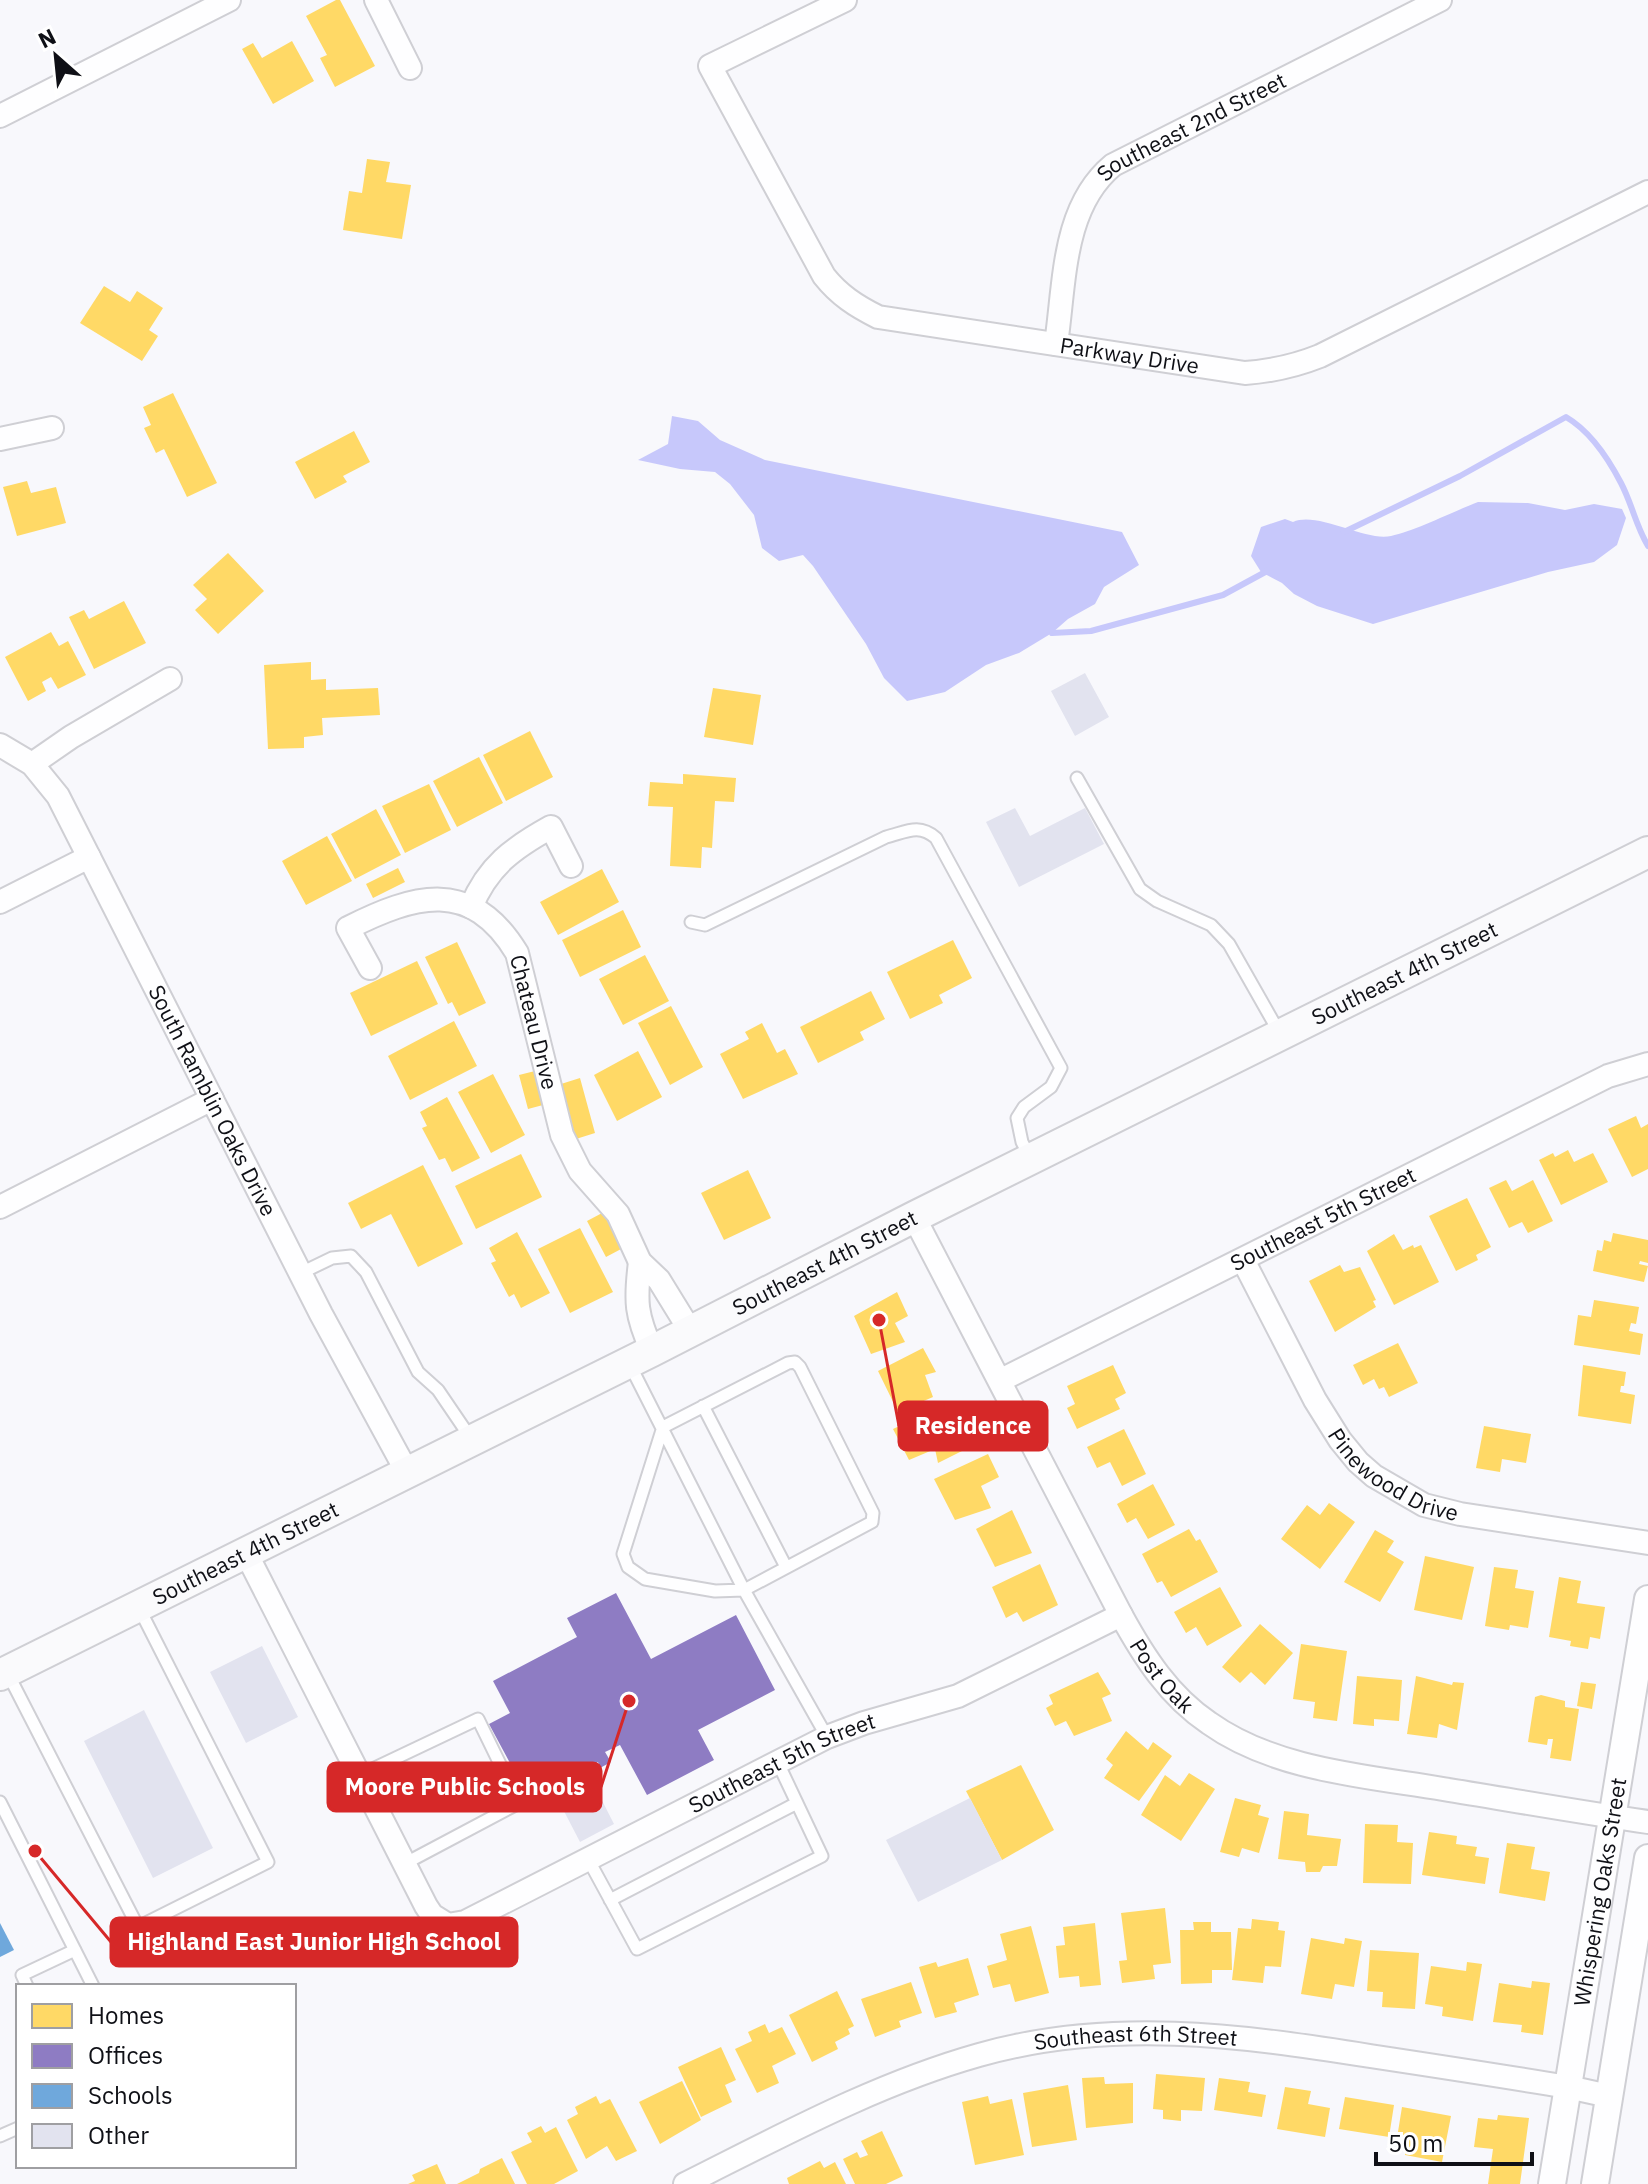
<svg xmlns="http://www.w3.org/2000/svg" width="1648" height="2184" font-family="'IBM Plex Sans',sans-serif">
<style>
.water{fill:#c7c8fb}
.homes{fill:#ffd966}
.offices{fill:#8e7cc3}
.schools{fill:#6fa8dc}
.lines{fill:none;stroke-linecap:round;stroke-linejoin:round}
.stream{stroke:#c7c8fb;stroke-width:6}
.building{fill:#e2e3ef}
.service-casing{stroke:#cfcfd4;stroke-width:15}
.minor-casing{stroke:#cfcfd4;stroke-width:26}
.tertiary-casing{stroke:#cfcfd4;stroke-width:30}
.secondary-casing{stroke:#cfcfd4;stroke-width:34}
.service{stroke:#fefeff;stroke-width:11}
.minor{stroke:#fefeff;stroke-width:22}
.tertiary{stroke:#fefeff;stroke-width:26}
.secondary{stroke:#fafafc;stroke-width:30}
.labels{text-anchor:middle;stroke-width:8;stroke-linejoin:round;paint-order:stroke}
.street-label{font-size:22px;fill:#0f1016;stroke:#fff}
.leader{fill:none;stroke:#d62828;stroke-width:3}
.callout-dot{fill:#d62828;stroke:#fff;stroke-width:3}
.callout{fill:#d62828;stroke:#d62828;stroke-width:3}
.callout-label{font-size:24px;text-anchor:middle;font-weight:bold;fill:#fff}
</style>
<rect width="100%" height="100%" fill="#f8f8fc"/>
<path class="water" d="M672 416 698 421 720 440 765 460 1122 532 1139 565 1104 587 1095 604 1068 619 1052 633 1019 653 986 665 945 692 907 701 884 678 866 644 813 566 803 555 779 561 762 548 754 515 730 484 715 472 680 469 638 460 668 444Z
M1478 502 1528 503 1565 510 1594 504 1622 509 1626 518 1617 545 1594 562 1548 572 1373 624 1317 606 1294 594 1282 583 1261 572 1251 556 1261 527 1285 519 1293 522C1318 511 1366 542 1391 536 1415 531 1454 511 1478 502Z"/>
<path class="homes" d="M336 0H340L375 66 335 87 320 58 327 55 306 16Z
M292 41 314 81 273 104 242 49 253 43 262 58Z
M367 159 390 162 386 182 411 185 402 239 343 230 349 191 362 193Z
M104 286 130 302 137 291 163 308 149 330 158 336 142 361 80 323Z
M173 393 217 483 187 497 164 449 156 453 144 428 151 425 143 407Z
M354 431 370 462 343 476 347 482 315 499 295 462Z
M27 481 31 493 56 487 66 523 17 536 3 487Z
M228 553 264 591 218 634 195 610 207 599 193 585Z
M124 601 146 643 94 669 69 617 84 610 89 619Z
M51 632 59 646 68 641 86 675 58 689 51 677 42 682 46 691 28 701 5 657Z
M311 662V680L326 679V690L378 688 380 715 322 718 323 735 304 737V748L268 749 264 665Z
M713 688 761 695 753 745 704 737Z
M530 731 553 777 506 801 483 755Z
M479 757 503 803 457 827 433 781Z
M683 774 736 778 734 802 715 801 712 848 702 847 701 868 670 866 673 807 648 806 650 782 683 784Z
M429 784 451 830 405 853 382 806Z
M376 809 401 855 355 879 331 834Z
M327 836 352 881 306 905 282 861Z
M398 868 405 882 373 898 366 884Z
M602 869 619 902 558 935 540 902Z
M623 910 641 947 580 977 562 940Z
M953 940 972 978 939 995 943 1003 910 1019 887 972Z
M457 942 486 1003 459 1016 452 1002 448 1004 425 957Z
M645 955 669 1001 623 1025 599 979Z
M417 961 438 1004 371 1036 350 993Z
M871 991 885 1019 860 1032 864 1040 818 1063 800 1027Z
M671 1006 703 1067 670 1085 638 1023Z
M454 1021 477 1066 410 1100 388 1056Z
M762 1023 777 1053 785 1049 798 1074 743 1099 720 1054 749 1039 745 1032Z
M638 1051 662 1097 617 1121 594 1075Z
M535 1071 543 1105 528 1109 519 1075Z
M493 1074 525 1135 491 1153 458 1092Z
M580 1078 595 1133 576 1139 561 1084Z
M447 1097 480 1158 452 1172 445 1158 439 1160 422 1128 427 1126 420 1112Z
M1636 1116 1641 1128 1648 1124V1169L1632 1177 1608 1129Z
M1568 1150 1574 1162 1593 1153 1608 1182 1561 1205 1539 1160 1553 1153 1555 1157Z
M521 1154 542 1197 476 1229 455 1186Z
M423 1165 463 1244 418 1267 391 1214 361 1229 348 1203Z
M748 1170 771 1218 724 1240 701 1193Z
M1506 1180 1512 1191 1533 1180 1553 1221 1528 1233 1522 1222 1509 1228 1489 1188Z
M1467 1198 1491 1247 1476 1255 1478 1260 1456 1271 1429 1216Z
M604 1212 623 1248 606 1257 587 1221Z
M580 1228 613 1292 570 1313 538 1249Z
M517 1232 550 1293 521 1308 514 1294 509 1297 491 1263 496 1261 489 1248Z
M1613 1233 1648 1240V1263L1640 1261 1639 1264 1648 1266 1644 1282 1593 1271 1597 1250 1602 1251 1604 1240 1611 1242Z
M1394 1234 1403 1250 1413 1245 1414 1248 1421 1245 1439 1282 1394 1305 1367 1251Z
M1340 1265 1344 1272 1360 1267 1376 1300 1373 1301 1376 1307 1335 1332 1309 1281Z
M897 1292 908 1316 895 1323 905 1342 871 1354 854 1316Z
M1594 1300 1639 1307 1636 1324 1631 1323 1629 1331 1643 1334 1640 1355 1574 1345 1578 1315 1591 1317Z
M1398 1343 1418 1383 1389 1397 1384 1387 1379 1389 1374 1379 1363 1385 1353 1365Z
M923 1348 936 1372 925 1375 933 1397 898 1412 878 1371Z
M1113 1365 1126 1393 1115 1399 1120 1409 1077 1429 1067 1408 1075 1404 1067 1386Z
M1583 1365 1626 1372 1624 1386H1621L1620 1392 1635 1395 1631 1424 1578 1416Z
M952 1401 972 1446 938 1463 935 1449 909 1460 893 1429Z
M1484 1426 1531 1434 1526 1463 1502 1459 1500 1472 1476 1468Z
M1124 1429 1146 1474 1122 1486 1110 1462 1097 1468 1087 1447Z
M988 1454 999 1477 981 1486 991 1508 955 1520 934 1479Z
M1153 1484 1175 1525 1148 1539 1136 1518 1127 1523 1117 1504Z
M1329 1503 1355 1522 1320 1569 1281 1539 1307 1505 1320 1515Z
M1012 1510 1032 1553 995 1567 976 1529Z
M1189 1529 1196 1541 1200 1539 1218 1572 1171 1597 1162 1581 1157 1583 1142 1554Z
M1375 1530 1394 1541 1387 1552 1404 1562 1380 1602 1344 1582Z
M1425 1556 1474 1567 1462 1620 1414 1610Z
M1040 1564 1058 1605 1023 1622 1017 1612 1006 1618 992 1587Z
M1494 1567 1518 1570 1515 1588 1534 1591 1528 1628 1510 1625 1509 1630 1485 1626Z
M1559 1577 1581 1581 1577 1603 1605 1607 1600 1639 1590 1637 1588 1649 1570 1646 1571 1641 1549 1637Z
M1220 1587 1242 1626 1207 1646 1196 1627 1186 1633 1174 1612Z
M1260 1624 1293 1653 1265 1685 1251 1672 1240 1683 1222 1667Z
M1301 1644 1347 1651 1337 1721 1313 1718 1315 1702 1293 1699Z
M1098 1672 1111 1694 1102 1698 1112 1721 1074 1736 1066 1721 1055 1726 1046 1708 1053 1704 1049 1695Z
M1357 1676 1402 1680 1399 1721 1374 1719V1726L1353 1724Z
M1416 1676 1452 1685 1453 1682 1464 1683 1457 1730 1439 1724 1437 1738 1407 1734Z
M1581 1682 1596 1684 1592 1709 1577 1706Z
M1541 1695 1565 1701V1707L1579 1709 1571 1761 1550 1758 1553 1739H1548L1547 1745 1528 1742 1535 1697Z
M1126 1731 1148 1750 1153 1742 1172 1756 1139 1801 1104 1778 1113 1765 1106 1759Z
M1021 1765 1054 1830 1002 1860 966 1791Z
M1189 1773 1215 1789 1181 1841 1141 1815 1165 1775 1180 1786Z
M1235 1798 1261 1805 1258 1815 1269 1818 1259 1853 1242 1848 1239 1857 1220 1852Z
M1284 1811 1309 1814 1307 1835 1341 1839 1337 1866H1323L1320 1872H1306L1305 1862 1278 1859Z
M1365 1824 1398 1825 1397 1842 1413 1843 1411 1884 1363 1883Z
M1429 1832 1457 1836 1456 1844 1477 1847 1475 1856 1489 1858 1485 1884 1422 1875Z
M1507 1843 1535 1847 1531 1869 1550 1872 1545 1901 1499 1893Z
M1165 1908 1171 1963 1153 1965 1155 1979 1122 1983 1119 1961 1127 1960 1121 1913Z
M1252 1919 1279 1922 1278 1930 1285 1931 1281 1967 1265 1966 1263 1983 1232 1980 1238 1928 1251 1929Z
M1193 1922H1211V1932H1231L1232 1970H1212V1983L1181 1984 1180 1930H1194Z
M1095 1923 1101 1985 1080 1987 1079 1976 1059 1978 1056 1946 1065 1945 1063 1927Z
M1031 1926 1049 1993 1015 2002 1010 1984 993 1988 987 1966 1007 1960 1000 1934Z
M1311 1938 1344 1944 1345 1938 1362 1941 1354 1987 1335 1984 1332 1999 1301 1994Z
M1370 1950 1419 1953 1415 2009 1382 2007 1383 1992 1367 1991Z
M968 1958 979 1995 954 2003 957 2012 935 2018 919 1967 936 1962 938 1967Z
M1467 1962 1482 1964 1473 2021 1442 2016 1443 2007 1425 2004 1431 1966 1466 1971Z
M1532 1981 1550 1983 1543 2035 1521 2032 1522 2025 1493 2022 1499 1983 1531 1988Z
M911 1982 922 2013 899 2021 901 2027 875 2037 861 1999Z
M837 1991 854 2026 848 2029 850 2034 835 2042 838 2049 812 2062 789 2015Z
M765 2024 769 2033 782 2027 796 2054 772 2066 779 2083 757 2093 735 2049 752 2041 748 2032Z
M721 2047 736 2080 725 2085 732 2102 701 2117 678 2067Z
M1156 2074 1205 2078 1202 2111 1181 2110V2121L1163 2119V2110L1153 2109Z
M1104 2077 1105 2084 1133 2083V2123L1086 2128 1082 2078Z
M1219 2078 1250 2082 1248 2092 1266 2095 1262 2117 1214 2110Z
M682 2081 701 2120 660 2144 639 2102Z
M1068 2085 1077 2140 1032 2147 1023 2093Z
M1285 2087 1311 2091 1308 2104 1330 2108 1325 2137 1277 2129Z
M596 2096 600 2104 610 2099 637 2151 616 2161 607 2146 586 2159 567 2120 578 2114 575 2107Z
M988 2096 990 2104 1012 2099 1024 2155 975 2165 962 2102Z
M1345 2097 1394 2105 1389 2137 1339 2129Z
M1402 2107 1451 2116 1442 2162 1405 2155 1408 2141 1397 2138Z
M1498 2115 1529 2118 1520 2184H1488L1493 2149 1474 2147 1478 2118 1497 2120Z
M541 2126 545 2133 556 2127 578 2171 554 2184H527L511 2152 532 2142 527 2133Z
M882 2131 903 2176 886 2184H855L843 2159 857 2152 860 2158 868 2155 861 2141Z
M502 2158 515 2184H457L479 2173 480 2169Z
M820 2161 824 2168 835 2162 846 2184H789L787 2178Z
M437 2164 446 2184H408L415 2181 412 2175Z"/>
<path class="offices" d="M616 1593 651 1659 736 1615 775 1690 698 1730 714 1760 647 1795 620 1745 605 1752 611 1762 600 1768 598 1762 548 1788 535 1764 516 1774 489 1724 510 1713 493 1681 577 1637 567 1618Z"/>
<path class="schools" d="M0 1923 14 1950 0 1957Z"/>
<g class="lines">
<path class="stream" d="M1344 532 1460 476 1566 417C1590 431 1608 458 1621 483 1632 504 1636 526 1648 546
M1052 633 1091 631 1223 595 1269 570"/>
</g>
<path class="building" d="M1085 673 1109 717 1075 736 1051 691Z
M1015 808 1030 836 1085 808 1104 844 1019 887 986 822Z
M262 1646 298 1717 246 1743 210 1672Z
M144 1710 213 1848 153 1878 84 1741Z
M588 1773 614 1824 580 1842 553 1790Z
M970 1798 1002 1860 918 1902 886 1840Z"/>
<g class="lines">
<g class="service-casing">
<path id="service" d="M1077 778 1140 889 1157 901 1211 925 1229 944 1279 1032
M691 922 705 925 886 837C906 832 919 823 936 838L1061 1068 1051 1087 1024 1107 1017 1118 1022 1142 1031 1159
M301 1273 332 1258 351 1256 366 1272 418 1372 438 1390 472 1440
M795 1362 800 1367 873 1513 872 1522 744 1590 715 1591 645 1579 628 1567 623 1554 663 1427 788 1363Z
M629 1363 744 1590 827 1737
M703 1406 786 1567
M7 1672 138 1927 268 1862 138 1606
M360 1775 478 1719 519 1803 404 1864
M0 1802 93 1986
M588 1859 637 1949 822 1856 778 1763
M610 1900 797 1803
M27 1986 22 1975 75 1950
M0 2136 18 2128"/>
</g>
<g class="minor-casing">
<g id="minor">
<path d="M376 0 410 68"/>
<path id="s1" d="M845 0 710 66 824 276C839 295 856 306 878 317L1245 373C1273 371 1295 366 1320 356L1648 192"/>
<path d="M0 116 229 0"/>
<path id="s2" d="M1056 344C1065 283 1062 207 1113 165L1440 0"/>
<path d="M0 439 52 428"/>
<path id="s3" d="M0 745 32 764 58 796 321 1314 407 1472"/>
<path d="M32 764 71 737 170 679"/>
<path d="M0 902 89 857"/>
<path d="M471 907C488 866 513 848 551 827L571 866"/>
<path id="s4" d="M370 968 348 928C414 895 471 877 517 953L562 1135 580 1171 618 1214 640 1262 659 1280 691 1332"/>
<path d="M0 1207 212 1099"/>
<path id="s5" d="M914 1217 1121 1615C1144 1657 1169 1696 1209 1723 1275 1770 1365 1776 1443 1789 1511 1800 1579 1812 1648 1822"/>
<path id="s6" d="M1243 1260 1315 1400 1340 1440 1358 1462 1374 1476 1424 1505 1460 1514 1648 1543"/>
<path d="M640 1262C635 1302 636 1315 652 1351"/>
<path id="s7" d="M1001 1380 1608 1076 1648 1064"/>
<path id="s8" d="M246 1553 426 1906 432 1915 448 1925 465 1922 827 1737 864 1723 958 1696 1121 1615"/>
<path id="s9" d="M685 2184C781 2136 876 2084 979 2055 1109 2018 1240 2035 1370 2056 1436 2066 1502 2076 1568 2087L1609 2096"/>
</g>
</g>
<g class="tertiary-casing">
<g id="tertiary">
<path id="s10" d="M1552 2184 1648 1599"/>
<path d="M1595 2184 1648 1858"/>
</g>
</g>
<g class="secondary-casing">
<g id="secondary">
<path id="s11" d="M0 1675 652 1351 914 1217 1648 852"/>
</g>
</g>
<use href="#service" class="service"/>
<use href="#minor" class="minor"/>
<use href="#tertiary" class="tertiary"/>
<use href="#secondary" class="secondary"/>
</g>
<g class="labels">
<g class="street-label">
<text dy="8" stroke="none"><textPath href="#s2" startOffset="280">Southeast 2nd Street</textPath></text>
<text dy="8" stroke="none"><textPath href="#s1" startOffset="712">Parkway Drive</textPath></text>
<text dy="8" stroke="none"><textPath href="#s11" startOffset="1570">Southeast 4th Street</textPath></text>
<text dy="8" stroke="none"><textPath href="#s4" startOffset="312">Chateau Drive</textPath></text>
<text dy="8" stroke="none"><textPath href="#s3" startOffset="420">South Ramblin Oaks Drive</textPath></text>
<text dy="8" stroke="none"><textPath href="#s7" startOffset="360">Southeast 5th Street</textPath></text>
<text dy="8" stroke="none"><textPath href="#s11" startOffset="922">Southeast 4th Street</textPath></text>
<text dy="8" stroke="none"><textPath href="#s6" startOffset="270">Pinewood Drive</textPath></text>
<text dy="8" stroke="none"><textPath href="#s11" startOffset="274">Southeast 4th Street</textPath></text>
<text dy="8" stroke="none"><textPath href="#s5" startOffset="522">Post Oak</textPath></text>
<text dy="8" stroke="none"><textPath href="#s8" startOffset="798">Southeast 5th Street</textPath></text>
<text dy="8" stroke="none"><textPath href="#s10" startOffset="296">Whispering Oaks Street</textPath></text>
<text dy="8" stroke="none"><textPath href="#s9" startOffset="480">Southeast 6th Street</textPath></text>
</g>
</g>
<path class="leader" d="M879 1320L899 1426M629 1701L601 1787M35 1851L111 1942"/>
<g class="callout-dot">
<circle cx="879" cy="1320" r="8"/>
<circle cx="629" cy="1701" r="8"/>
<circle cx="35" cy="1851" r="8"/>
</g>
<g class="callout">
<rect x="899" y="1402" width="148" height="48" rx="8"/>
<rect x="328" y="1763" width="273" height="48" rx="8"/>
<rect x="111" y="1918" width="406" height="48" rx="8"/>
</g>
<g class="callout-label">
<text x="973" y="1434">Residence</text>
<text x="465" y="1795">Moore Public Schools</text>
<text x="314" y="1950">Highland East Junior High School</text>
</g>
<rect x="16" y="1984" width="280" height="184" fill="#ffffff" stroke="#9f9fa2" stroke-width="2"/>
<rect x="32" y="2004" width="40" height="24" fill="#ffd966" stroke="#9f9fa2" stroke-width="2"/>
<text x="88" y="2024" font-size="24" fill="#0f1016">Homes</text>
<rect x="32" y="2044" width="40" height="24" fill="#8e7cc3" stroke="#9f9fa2" stroke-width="2"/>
<text x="88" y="2064" font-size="24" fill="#0f1016">Offices</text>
<rect x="32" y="2084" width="40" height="24" fill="#6fa8dc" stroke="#9f9fa2" stroke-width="2"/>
<text x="88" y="2104" font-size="24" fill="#0f1016">Schools</text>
<rect x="32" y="2124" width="40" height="24" fill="#e2e3ef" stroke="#9f9fa2" stroke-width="2"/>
<text x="88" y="2144" font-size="24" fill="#0f1016">Other</text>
<g transform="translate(56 56) rotate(333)" stroke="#ffffff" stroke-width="6" paint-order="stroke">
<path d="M0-6L14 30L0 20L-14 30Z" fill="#0f1016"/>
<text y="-12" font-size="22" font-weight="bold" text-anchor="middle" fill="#0f1016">N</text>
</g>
<path d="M1376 2152v12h156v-12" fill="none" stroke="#0f1016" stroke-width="4"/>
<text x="1388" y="2152" font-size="24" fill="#0f1016" stroke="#ffffff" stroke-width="6" paint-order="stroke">50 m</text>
</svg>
